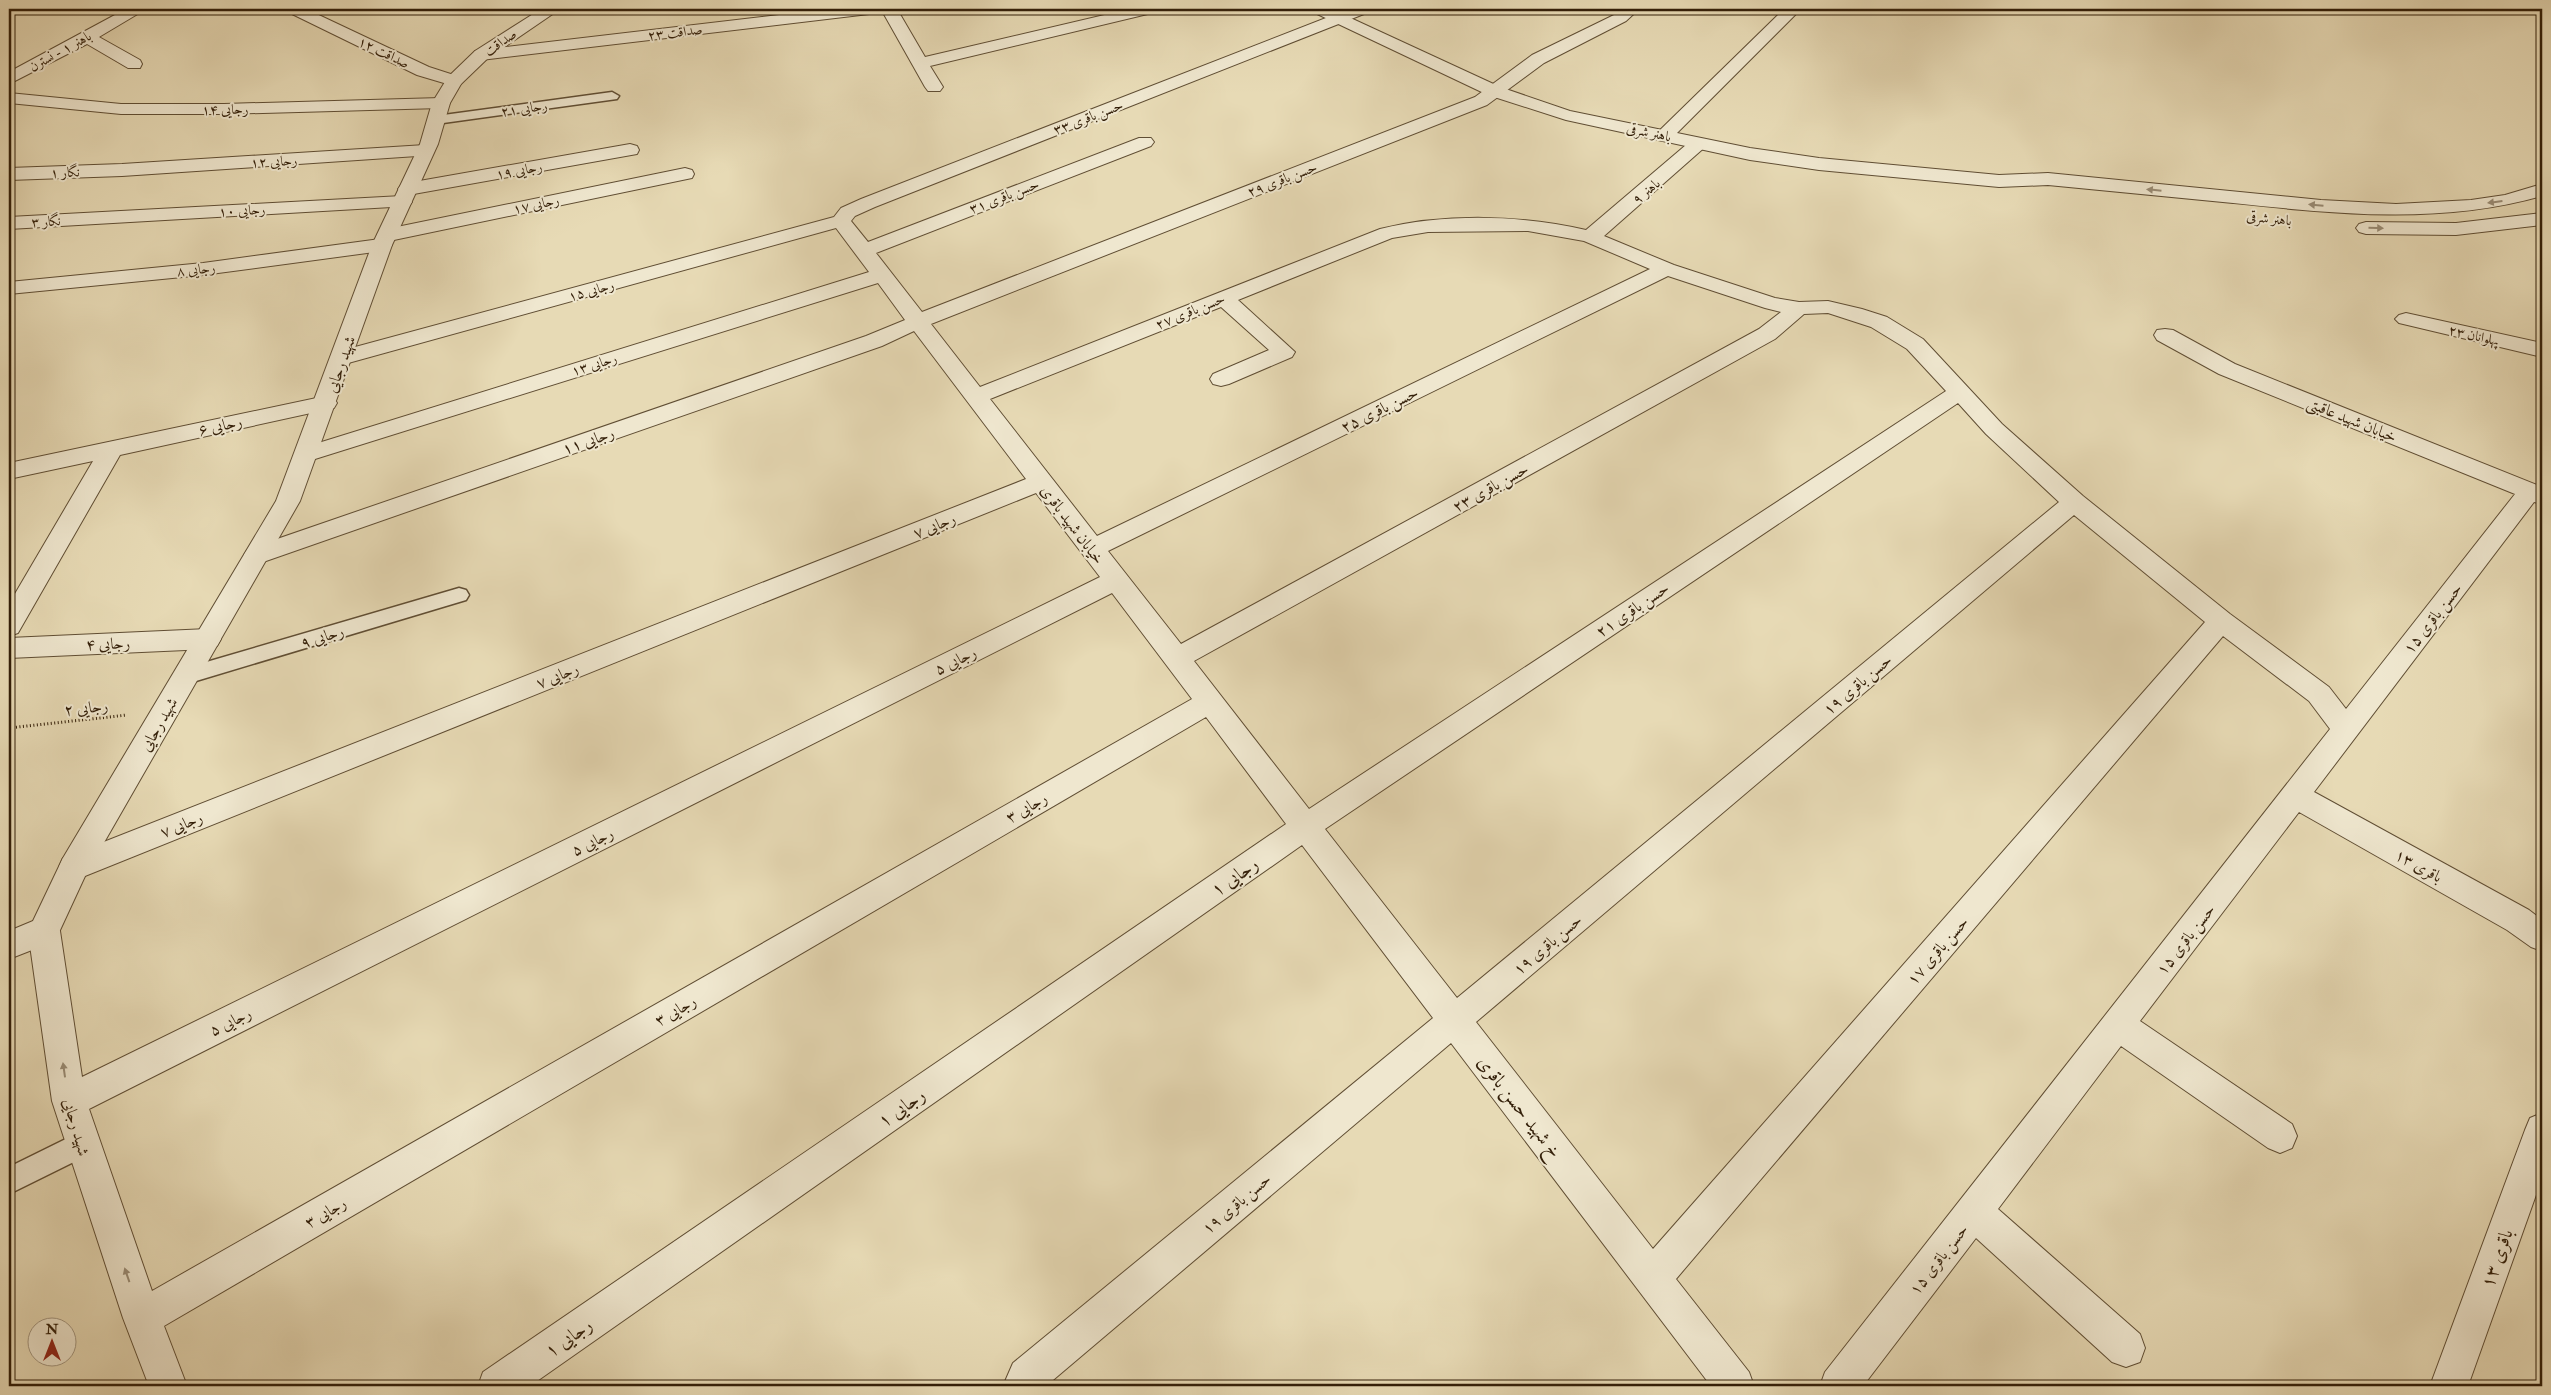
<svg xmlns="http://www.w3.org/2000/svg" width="2551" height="1395" font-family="'IM FELL Double Pica',Amiri,serif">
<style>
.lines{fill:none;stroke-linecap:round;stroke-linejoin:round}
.service-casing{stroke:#604e34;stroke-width:3}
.minor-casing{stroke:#604e34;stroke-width:2}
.tertiary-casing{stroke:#604e34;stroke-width:2}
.path{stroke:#331f09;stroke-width:3;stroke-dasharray:1 2.5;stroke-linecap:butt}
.service{fill:#efe7cf;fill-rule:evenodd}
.minor{fill:#efe7cf;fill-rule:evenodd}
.tertiary{fill:#efe7cf;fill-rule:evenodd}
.oneway{fill:#9a8d76}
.labels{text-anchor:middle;stroke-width:4;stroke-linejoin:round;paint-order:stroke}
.far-street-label{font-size:14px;fill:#331f09;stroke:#efe7cf}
.street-label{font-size:16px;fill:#331f09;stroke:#efe7cf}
.near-street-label{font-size:19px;fill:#331f09;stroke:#efe7cf}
</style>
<rect width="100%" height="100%" fill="#e7dab5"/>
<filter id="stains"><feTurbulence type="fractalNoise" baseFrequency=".004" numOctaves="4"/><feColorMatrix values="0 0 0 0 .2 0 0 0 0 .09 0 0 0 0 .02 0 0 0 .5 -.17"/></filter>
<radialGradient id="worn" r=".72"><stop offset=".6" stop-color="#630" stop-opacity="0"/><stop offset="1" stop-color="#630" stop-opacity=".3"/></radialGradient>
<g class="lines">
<g class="service-casing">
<path id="service" d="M612 92 619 96 617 99 436 124 429 120 436 116Z
M459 588 466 590 469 595 466 600 186 684 179 682 176 676 179 670 186 668Z
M82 1131 92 1135 95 1144 92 1153 9 1194V1167Z"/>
</g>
<g class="minor-casing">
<path id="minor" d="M126 9H146L99 37 140 60 142 64 140 68H128L87 44 9 84V72Z
M286 9H306L429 67 460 77 463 81 460 85 454 86 417 75 288 12Z
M830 9H877L869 14 481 60 475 59 473 55 475 51 481 50Z
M881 9H897L925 57 1130 9H1158L1156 12 930 66 943 87 940 91H928L925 87Z
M1349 9H1371L1369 12 875 207 855 216 851 221 868 242 1139 138H1151L1154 142 1151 146 876 253 922 312 1475 97 1532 55 1614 15 1621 9H1639L1626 21 1544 63 1487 105 931 324 980 387 1380 229C1445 213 1522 215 1586 230L1693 139H1705L1708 143 1705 147 1604 236 1674 265 1775 298 1799 302 1828 301 1862 309 1887 317 1923 339 2002 424 2083 496 2230 614 2329 687 2346 709 2515 494 2219 374 2157 340 2154 335 2157 330 2165 329 2173 330 2235 364 2542 487V504L2534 502 2314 792 2529 910 2542 920V951L2531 947 2507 930 2299 812 2140 1021 2292 1124 2297 1136 2292 1148 2280 1153 2268 1148 2121 1046 1998 1209 2140 1334 2145 1348 2140 1362 2126 1367 2112 1362 1976 1238 1863 1386H1820L1825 1372 2330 729 2309 701 2223 636 1676 1279 1749 1372 1754 1386H1711L1451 1043 1046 1386H1003L1013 1363 1433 1018 1302 845 530 1386H478L483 1372 1286 824 1206 717 164 1326 187 1386H149L123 1318 52 1101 28 931 33 921 44 917 55 921 60 931 82 1077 1100 577 1036 493 85 876 74 880 63 876 59 867 63 858 1026 479 914 331 882 346 266 561 257 564 248 561 244 555 248 549 866 336 905 320 878 283 315 459 307 462 299 459 295 454 299 449 869 272 836 228 341 365 333 363 330 358 333 353 834 217 841 208 861 199ZM1528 231 1584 241 1650 269 1097 536 990 399 1221 307 1269 350 1213 374 1210 379 1213 384 1221 386 1229 384 1292 357 1295 352 1238 300 1392 238 1428 232ZM1668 276 1765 308 1781 312 1759 329 1181 644 1108 551ZM1828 313 1871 327 1907 349 1946 391 1309 809 1194 661 1775 339 1804 314ZM1958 403 1986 434 2059 502 1457 998 1325 829ZM2074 515 2205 622 1653 1249 1476 1022ZM1112 593 1192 699 152 1291 89 1109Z
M1784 9H1801L1671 139H1659L1656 135 1659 131Z
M9 93 121 104H224L441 98 447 99 450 103 447 107 441 108 224 114H121L9 103Z
M630 144 637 146 639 150 637 154 408 195 401 193 398 189 401 185 408 183Z
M425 145 432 147 434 151 432 155 122 176 9 180V168L122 164Z
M685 168 692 170 694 174 692 178 389 241 392 245 389 249 382 251 203 275 9 294V282L203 263 380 239 377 235 380 231 387 229Z
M402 196 409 198 412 202 409 206 9 229V217Z
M2406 313 2542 343V357L2399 323 2395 319 2399 315Z
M326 396 334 398 337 403 334 408 120 455 18 633 9 636V604L93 461 9 479V463Z
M208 629 217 632 221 639 217 646 208 649 9 658V638Z
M2542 1113V1178L2468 1386H2430L2525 1130 2530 1118Z"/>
</g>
<g class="tertiary-casing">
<path id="tertiary" d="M541 9H560L487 59 461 84 450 103 438 144 392 245 300 501 86 874 55 941 9 959V931L33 921 63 858 276 501 372 245 420 144 432 103 448 77 475 51Z
M1311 9H1331L1500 87 1570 111 1750 148 1819 158 1999 175 2048 173 2321 200 2396 204 2471 200 2505 195 2542 184V196C2440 225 2337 214 2233 203 2172 197 2110 191 2048 185L1999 187 1819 170 1750 160 1566 120 1488 95 1313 12Z
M2542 213V225L2456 235 2366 234 2359 232 2356 228 2359 224 2366 222 2456 223Z"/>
</g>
<path class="path" d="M9 728 127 715"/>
<use href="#service" class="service"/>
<use href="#minor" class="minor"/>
<use href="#tertiary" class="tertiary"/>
</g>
<defs><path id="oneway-solid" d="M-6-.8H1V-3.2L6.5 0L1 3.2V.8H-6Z" transform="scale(1.25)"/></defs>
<g class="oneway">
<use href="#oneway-solid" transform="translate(2154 190) rotate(-174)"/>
<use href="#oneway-solid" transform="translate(2495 202) rotate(173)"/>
<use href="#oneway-solid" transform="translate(2316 205) rotate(-175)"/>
<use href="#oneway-solid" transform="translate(2376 228) rotate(1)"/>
<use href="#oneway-solid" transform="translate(64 1070) rotate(-98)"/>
<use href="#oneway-solid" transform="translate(127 1275) rotate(-109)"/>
</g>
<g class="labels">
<g class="far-street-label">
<text transform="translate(675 32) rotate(-7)" y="5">صداقت ۲۳</text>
<text transform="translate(500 42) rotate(-35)" y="5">صداقت</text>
<text transform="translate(60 51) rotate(-29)" y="5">باهنر ۱ - نسترن</text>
<text transform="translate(384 52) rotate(26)" y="5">صداقت ۱۲</text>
<text transform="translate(524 108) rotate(-8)" y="5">رجایی ۲۱</text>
<text transform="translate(225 109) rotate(-1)" y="5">رجایی ۱۴</text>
<text transform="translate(1088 117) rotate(-21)" y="5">حسن باقری ۳۳</text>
<text transform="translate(1649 132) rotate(12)" y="5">باهنر شرقی</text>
<text transform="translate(274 161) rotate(-3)" y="5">رجایی ۱۲</text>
<text transform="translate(519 170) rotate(-10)" y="5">رجایی ۱۹</text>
<text transform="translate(65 172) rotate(-2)" y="5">نگار ۱</text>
<text transform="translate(1282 179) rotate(-21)" y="5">حسن باقری ۲۹</text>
<text transform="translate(1646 191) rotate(-40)" y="5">باهنر ۹</text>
<text transform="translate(1004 196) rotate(-21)" y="5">حسن باقری ۳۱</text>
<text transform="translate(536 204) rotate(-12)" y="5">رجایی ۱۷</text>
<text transform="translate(242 210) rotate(-3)" y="5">رجایی ۱۰</text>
<text transform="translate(2269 218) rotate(6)" y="5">باهنر شرقی</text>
<text transform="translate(46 221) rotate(-3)" y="5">نگار ۳</text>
<text transform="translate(196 269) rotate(-6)" y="5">رجایی ۸</text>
<text transform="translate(591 290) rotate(-15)" y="5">رجایی ۱۵</text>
<text transform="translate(1190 311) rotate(-22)" y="5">حسن باقری ۲۷</text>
<text transform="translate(2474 335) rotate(13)" y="5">پهلوانان ۲۳</text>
<text transform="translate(594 364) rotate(-17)" y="5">رجایی ۱۳</text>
</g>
<g class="street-label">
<text transform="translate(340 364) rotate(-70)" y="6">شهید رجایی</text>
<text transform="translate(1379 409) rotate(-26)" y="6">حسن باقری ۲۵</text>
<text transform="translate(2352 419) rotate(22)" y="6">خیابان شهید عاقبتی</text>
<text transform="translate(220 425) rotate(-12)" y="6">رجایی ۶</text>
<text transform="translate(588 440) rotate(-19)" y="6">رجایی ۱۱</text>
<text transform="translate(1490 487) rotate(-29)" y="6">حسن باقری ۲۳</text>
<text transform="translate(1073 524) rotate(53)" y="6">خیابان شهید باقری</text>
<text transform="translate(934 525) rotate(-22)" y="6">رجایی ۷</text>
<text transform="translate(1632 609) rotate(-34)" y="6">حسن باقری ۲۱</text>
<text transform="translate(2432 618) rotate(-52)" y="6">حسن باقری ۱۵</text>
<text transform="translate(322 636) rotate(-17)" y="6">رجایی ۹</text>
<text transform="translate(108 643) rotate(-2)" y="6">رجایی ۴</text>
<text transform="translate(955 660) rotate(-26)" y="6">رجایی ۵</text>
<text transform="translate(557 675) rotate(-22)" y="6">رجایی ۷</text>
<text transform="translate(1857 684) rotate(-40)" y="6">حسن باقری ۱۹</text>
<text transform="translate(86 707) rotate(-6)" y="6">رجایی ۲</text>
<text transform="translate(158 724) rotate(-60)" y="6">شهید رجایی</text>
<text transform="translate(1026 807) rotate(-30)" y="6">رجایی ۳</text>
<text transform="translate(181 824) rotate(-22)" y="6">رجایی ۷</text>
<text transform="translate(592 841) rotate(-26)" y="6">رجایی ۵</text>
<text transform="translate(2419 865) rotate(29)" y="6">باقری ۱۳</text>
<text transform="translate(2185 939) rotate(-52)" y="6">حسن باقری ۱۵</text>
<text transform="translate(1547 944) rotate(-40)" y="6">حسن باقری ۱۹</text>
<text transform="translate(1937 950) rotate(-49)" y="6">حسن باقری ۱۷</text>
<text transform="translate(675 1010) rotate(-30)" y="6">رجایی ۳</text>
<text transform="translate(230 1021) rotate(-26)" y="6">رجایی ۵</text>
<text transform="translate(77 1127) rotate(74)" y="6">شهید رجایی</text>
<text transform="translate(1236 1203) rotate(-40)" y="6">حسن باقری ۱۹</text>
<text transform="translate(325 1212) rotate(-30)" y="6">رجایی ۳</text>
<text transform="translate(1938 1259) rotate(-52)" y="6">حسن باقری ۱۵</text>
</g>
<g class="near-street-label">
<text transform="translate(1234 876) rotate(-35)" y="7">رجایی ۱</text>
<text transform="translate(1520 1106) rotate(52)" y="7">خ شهید حسن باقری</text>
<text transform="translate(901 1107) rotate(-35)" y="7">رجایی ۱</text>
<text transform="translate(2496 1258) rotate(-70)" y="7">باقری ۱۳</text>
<text transform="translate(568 1337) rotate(-35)" y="7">رجایی ۱</text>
</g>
</g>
<rect width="2551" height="1395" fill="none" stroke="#e7dab5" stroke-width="30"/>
<rect x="10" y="10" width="2531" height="1375" fill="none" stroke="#331f09" stroke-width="2.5"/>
<rect x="15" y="15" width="2521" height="1365" fill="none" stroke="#331f09"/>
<g transform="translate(52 1342)"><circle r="24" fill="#efe7cf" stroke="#a49780"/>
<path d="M0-4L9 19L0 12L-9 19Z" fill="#8f2418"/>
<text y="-8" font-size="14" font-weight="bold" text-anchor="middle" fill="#331f09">N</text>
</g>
<rect width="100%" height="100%" filter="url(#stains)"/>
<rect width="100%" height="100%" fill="url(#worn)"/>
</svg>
